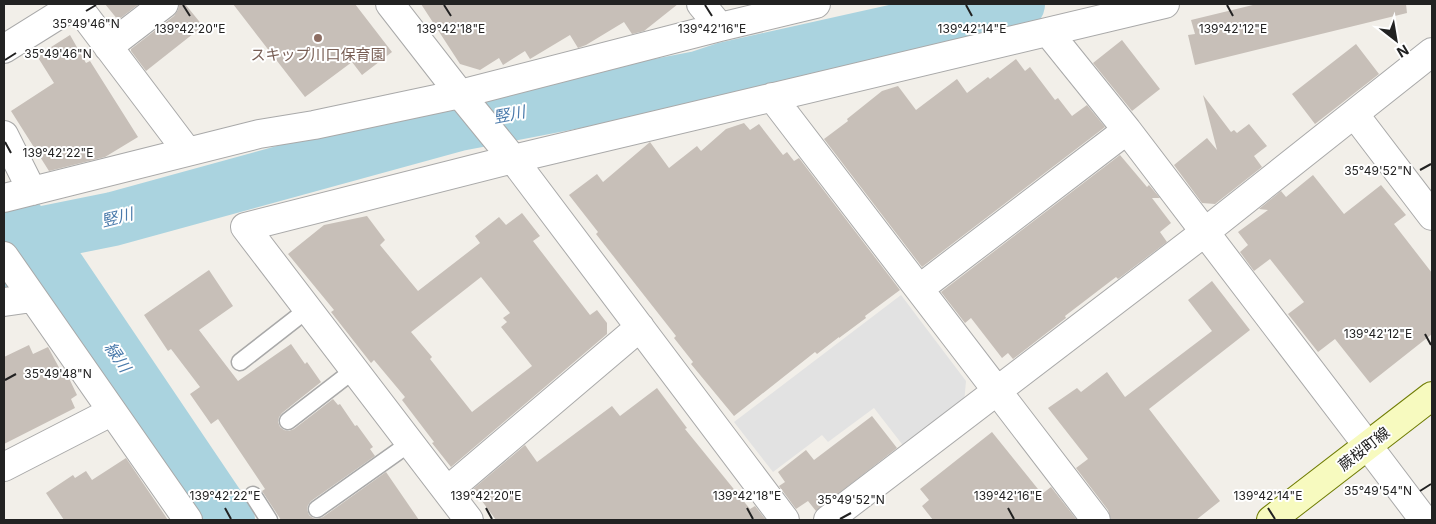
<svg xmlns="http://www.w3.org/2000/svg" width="1436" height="524" font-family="Inter,'Noto Sans JP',sans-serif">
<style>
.parking{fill:#e2e2e2}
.water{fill:#aad3df}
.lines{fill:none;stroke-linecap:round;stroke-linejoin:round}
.river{stroke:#aad3df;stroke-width:54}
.building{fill:#c7bfb8;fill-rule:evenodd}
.service-casing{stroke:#a9a9a9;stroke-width:19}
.minor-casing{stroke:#a9a9a9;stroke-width:30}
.tertiary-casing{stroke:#a9a9a9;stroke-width:30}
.secondary-casing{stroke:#707d05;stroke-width:30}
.service{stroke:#fff;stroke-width:16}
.minor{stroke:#fff;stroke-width:28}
.tertiary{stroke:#fff;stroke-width:28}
.secondary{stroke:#f7fabf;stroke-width:28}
.ticks{fill:none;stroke:#222;stroke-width:2}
.education-dot{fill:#8d6e63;stroke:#fff;stroke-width:2}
.labels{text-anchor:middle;stroke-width:4;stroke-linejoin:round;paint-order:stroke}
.education-label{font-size:15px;fill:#785e54;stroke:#fff}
.street-label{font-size:15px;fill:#222;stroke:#fff}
.water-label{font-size:16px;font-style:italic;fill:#4a7aab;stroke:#fff}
.ticks-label{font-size:12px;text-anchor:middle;fill:#222;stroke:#fff;stroke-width:4;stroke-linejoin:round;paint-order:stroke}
</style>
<rect width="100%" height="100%" fill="#f2efe9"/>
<path class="parking" d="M901 295 966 381 964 403 905 448 874 408 828 442 822 435 773 472 734 422Z"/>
<path class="water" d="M54 223 75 273 4 291V236Z"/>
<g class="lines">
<path class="river" d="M17 219 29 237 58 268 228 520
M4 241 113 219 459 124 698 78 725 69 1018 4"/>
</g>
<path class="building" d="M105 4H139L118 20Z
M179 4H185L203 26 146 71 131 51V49L174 16 178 10Z
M233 4H355L392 52 362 75 352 62 305 97Z
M421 4H678L644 31 632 34 624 22 586 45 578 48 570 35 530 59 525 51 503 65 499 58 480 70 460 64Z
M1257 4H1406L1407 13 1195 65 1188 35 1195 34 1191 20Z
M70 35 86 63 90 61 138 137 105 157 49 171 11 111 54 83 37 56Z
M1122 40 1160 89 1132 111 1093 63Z
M1356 44 1379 74 1315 124 1292 94Z
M1016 59 1025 71 1030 67 1055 100 1058 98 1072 116 1087 105 1105 127 922 267 824 139 848 121 847 119 882 91 898 86 916 110 957 79 967 93 988 77 990 79Z
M1203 95 1231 132 1234 130 1237 133 1249 124 1267 146 1254 156 1262 167 1215 204 1202 203 1174 165 1207 138 1217 150Z
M744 123 750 130 759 124 783 155 787 152 794 161 799 158 900 290 865 316 866 318 839 338V337L817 354 815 352 734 416 691 364 693 362 674 338 676 336 596 234 598 232 569 195 597 174 603 182 650 142 669 168 697 146 701 151 726 129Z
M1120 155 1147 187 1149 185 1160 198H1152L1171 223 1160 232 1167 242 1118 279 1116 277 1065 316 1066 318 1013 359 1008 353 1002 358 971 318 965 323 941 292Z
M1313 175 1344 214 1381 185 1406 215 1394 224 1432 273V334L1370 383 1335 339 1318 352 1288 314 1304 302 1270 259 1254 271 1240 252 1248 245 1238 232 1268 210 1259 209 1281 191 1286 197Z
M522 213 540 236 533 241 590 315 597 310 607 323V334L451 467 432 443 434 442 402 400 405 397 374 360 371 363 331 312 334 310 288 254 324 225 367 216 385 240 380 245 418 291 480 243 475 236 499 217 506 225ZM481 277 510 313 503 318 507 322 501 327 532 366 472 412 430 359 432 357 411 332Z
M209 270 233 306 199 330 238 381 291 344 305 364 307 362 321 382 282 413 279 417 278 422 280 427 284 430 289 431 294 429 333 399 338 405 340 404 355 426 357 425 373 447 370 449 375 456 311 501 308 505 307 509 309 515 313 518 317 519 323 517 386 472 419 520H281L262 491 265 489 218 419 211 424 190 394 200 387 171 349 168 351 144 315Z
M1212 281 1250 330 1149 409 1220 501 1196 520H1111L1108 510 1076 468 1088 459 1048 408 1077 388 1081 392 1107 372 1125 397 1212 331 1188 300Z
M29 345 33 354 48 347 63 375 67 373V374L77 395 71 399 75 408 4 444V357Z
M657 388 687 428 685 429 750 509 755 506 766 520H496L473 489 525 445 537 462 612 406 620 416Z
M872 416 897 448 816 511 808 501 796 509 779 486 785 482 778 472 806 450 814 460Z
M992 432 1042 494 1051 487 1077 520H933L922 506 929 500 920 489Z
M126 458 168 520H64L46 493 73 475 75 478 86 471 92 480Z"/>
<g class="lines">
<g class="service-casing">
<path id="service" d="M240 362 308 309
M288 421 354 370
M253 495 269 520
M317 509 410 443"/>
</g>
<g class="minor-casing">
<path id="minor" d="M76 4 187 151
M390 4 460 94 513 159 785 520
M701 4 720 27
M1048 32 1127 130 1368 446
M108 47 164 4
M4 49 76 4
M772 97 1096 520
M1355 115 1432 216
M4 135 32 191
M4 198 259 134 314 125 460 94 720 27 816 4
M4 256 188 520
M919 289 1127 130
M4 302 32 298
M4 467 111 412
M447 491 640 327
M469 520 245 227 513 159 1165 4
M828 520 1205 232 1432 52"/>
</g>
<g class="tertiary-casing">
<path id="tertiary" d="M1368 446 1424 520"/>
</g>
<g class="secondary-casing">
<path id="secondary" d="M1271 520 1432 396"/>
</g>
<use href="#service" class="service"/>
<use href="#minor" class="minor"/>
<use href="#tertiary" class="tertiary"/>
<use href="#secondary" class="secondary"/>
</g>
<path class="ticks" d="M183 5 190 16M444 5 451 16M705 5 712 16M966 5 972 16M1227 5 1233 16M86 11 96 5M5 60 16 53M5 142 11 153M1420 170 1431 164M1425 334 1431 345M5 380 16 374M1420 491 1431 484M225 508 231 519M486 508 492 519M747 508 753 519M1008 508 1014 519M1268 508 1275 519M840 519 851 513"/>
<circle class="education-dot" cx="318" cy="38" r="5"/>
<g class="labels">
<g class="education-label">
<text x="318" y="60">スキップ川口保育園</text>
</g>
<g class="street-label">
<text transform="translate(1364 449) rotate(-38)" y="5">蕨桜町線</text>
</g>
<g class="water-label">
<text transform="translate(509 114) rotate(-11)" y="6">竪川</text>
<text transform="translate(117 217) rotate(-14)" y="6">竪川</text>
<text transform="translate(118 357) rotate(56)" y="6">緑川</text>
</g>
</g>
<g class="ticks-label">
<text x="86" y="28">35°49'46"N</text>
<text x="190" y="33">139°42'20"E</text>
<text x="451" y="33">139°42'18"E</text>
<text x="712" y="33">139°42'16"E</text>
<text x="972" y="33">139°42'14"E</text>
<text x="1233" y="33">139°42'12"E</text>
<text x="58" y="58">35°49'46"N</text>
<text x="58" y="157">139°42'22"E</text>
<text x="1378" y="175">35°49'52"N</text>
<text x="1378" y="338">139°42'12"E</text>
<text x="58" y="378">35°49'48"N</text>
<text x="1378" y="495">35°49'54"N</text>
<text x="225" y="500">139°42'22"E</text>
<text x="486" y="500">139°42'20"E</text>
<text x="747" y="500">139°42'18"E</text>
<text x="1008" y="500">139°42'16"E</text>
<text x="1268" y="500">139°42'14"E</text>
<text x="851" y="504">35°49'52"N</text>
</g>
<rect width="1436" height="524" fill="none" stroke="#222222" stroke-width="10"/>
<g transform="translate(1396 40) rotate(149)" stroke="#ffffff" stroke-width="4" paint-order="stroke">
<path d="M0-4L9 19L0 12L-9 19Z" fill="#222222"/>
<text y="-8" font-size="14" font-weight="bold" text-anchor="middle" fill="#222222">N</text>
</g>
</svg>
